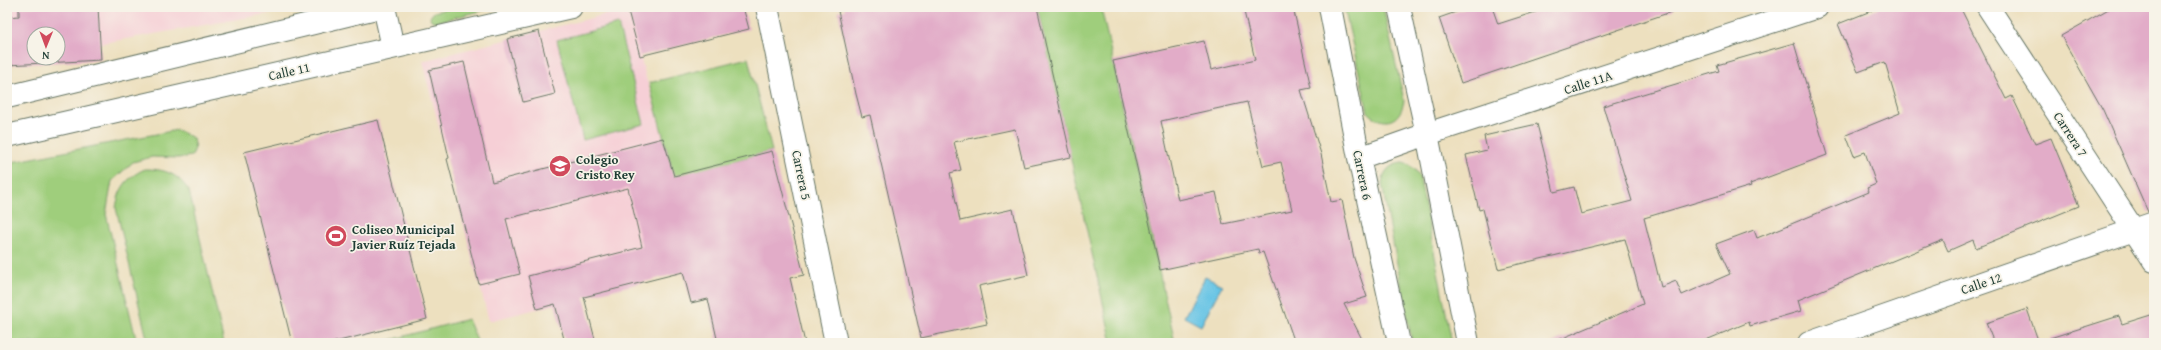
<svg xmlns="http://www.w3.org/2000/svg" width="2161" height="350" font-family="'Gentium Book Plus',serif">
<style>
.built{fill:#f6cfd6}
.green{fill:#9fce7c;stroke:#5f8658}
.water{fill:#67c4e5;stroke:#43808c}
.building{fill:#e2acc8;fill-rule:evenodd}
.lines{fill:none;stroke-linecap:round;stroke-linejoin:round}
.minor-casing{stroke:#677665;stroke-width:24}
.minor{stroke:#fff;stroke-width:22}
.labels{text-anchor:middle;stroke-width:3.5;stroke-linejoin:round;paint-order:stroke}
.street-label{font-size:13px;fill:#1f3d34;stroke:#f7f3e8}
.poi-label{font-size:13px;font-weight:bold;fill:#1f3d34;stroke:#f7f3e8;text-anchor:start}
</style>
<rect width="100%" height="100%" fill="#f7f3e8"/>
<filter id="ink" filterUnits="userSpaceOnUse"><feTurbulence type="fractalNoise" baseFrequency=".025" numOctaves="2"/><feDisplacementMap in="SourceGraphic" scale="8" xChannelSelector="R" yChannelSelector="G"/><feConvolveMatrix kernelMatrix="1 2 1 2 8 2 1 2 1" color-interpolation-filters="sRGB"/></filter>
<filter id="wash" filterUnits="userSpaceOnUse"><feTurbulence type="fractalNoise" baseFrequency=".012" numOctaves="4" result="noise"/><feDisplacementMap in="SourceGraphic" scale="16" xChannelSelector="R" yChannelSelector="G"/><feGaussianBlur stdDeviation="0.9" result="paint"/><feColorMatrix in="noise" values="0 0 0 0 0 0 0 0 0 0 0 0 0 0 0 0 0 1.4 0 .05"/><feComposite in="paint" operator="in"/></filter>
<g filter="url(#wash)">
<rect width="100%" height="100%" fill="#ede0bf"/>
<path class="built" d="M7 7H307L58 51V34H34L7 60Z
M627 9 674 177 772 151 796 244 489 321 422 61Z"/>
<path class="green" d="M456 7H497L436 22 431 20 430 17 434 12Z
M1037 7H1101L1175 343H1112Z
M1344 7H1383L1404 100C1401 122 1384 128 1368 112Z
M618 24 644 124 583 140 557 40Z
M748 58 772 151 674 177 649 83Z
M177 130 193 138 195 148 192 156 178 158 152 157 133 162 112 181 106 214 137 343H7V163Z
M1403 163C1413 166 1417 170 1420 180L1452 343H1412L1382 184C1383 171 1390 164 1403 163Z
M145 169C166 169 178 174 189 191L224 343H148L116 208C119 188 127 177 145 169Z
M468 319 478 343H379Z"/>
<path class="water" d="M1205 277 1222 285 1201 326 1184 317Z"/>
<g id="blocks">
<path class="building" d="M19 7H98L101 60 7 65V17L19 16ZM34 34H58V58H34Z
M627 7H743L749 29 640 56Z
M844 7H1037L1071 157 1024 167 1015 129 954 142 961 170 950 173 960 221 1013 209 1028 275 979 286 987 324 921 338 870 115 862 117 856 94 838 11 845 10Z
M1243 7H1293L1311 88 1301 90 1321 154 1331 202 1342 200 1354 258 1367 297 1344 304 1364 343H1295L1263 252 1259 253 1258 249 1160 270 1113 61 1204 41 1211 70 1255 60ZM1247 102 1263 166 1281 162 1292 210 1223 224 1216 192 1178 200 1161 121Z
M1470 7H1492L1498 24 1551 7H1673L1674 11 1461 83 1439 18Z
M1881 7H1960L2006 99 2012 96 2035 144 2051 138 2079 206 1976 248 1973 240 1948 251 1943 240 1798 300 1801 311 1750 326 1749 322 1699 343H1551L1643 304 1625 239 1498 269 1483 209 1479 210 1466 155 1487 150 1484 136 1537 124 1554 192 1574 187 1581 214 1632 201 1603 106 1719 71 1717 65 1794 43 1827 155 1750 184 1751 186 1644 218 1661 287 1676 281 1682 295 1730 274 1716 244 1754 230 1757 238 1869 192 1867 188 1876 184 1865 152 1854 156 1846 135 1900 113 1885 62 1858 72 1838 24Z
M2112 7H2154V211L2148 212 2103 110 2061 36Z
M539 31 555 94 523 102 507 39Z
M464 62 492 182 663 138 674 176 772 151 804 275 790 278 805 343H718L708 299 691 303 683 272 584 297 596 343H565L555 304 537 309 528 276 642 247 628 188 506 219 520 274 479 284 447 159 449 158 429 70Z
M378 120 427 319 331 343H292L244 152Z
M2027 309 2039 343H1994L1986 323Z
M2154 314V343H2051L2050 338 2119 316 2122 324Z"/>
</g>
</g>
<g filter="url(#ink)">
<use href="#blocks" fill-opacity="0" stroke="#677665" stroke-width="1"/>
<g class="lines">
<g class="minor-casing">
<path id="minor" d="M384 7 393 47
M767 7 836 343
M1330 7 1359 158 1399 343
M1399 7 1427 134 1468 343
M1988 7 2154 261
M7 97 380 7
M7 136 571 7
M1359 158 1427 134 1817 7
M1809 343 2154 223"/>
</g>
<use href="#minor" class="minor"/>
</g>
</g>
<defs>
<g id="school-disc" transform="scale(1.15)"><circle r="9.5" fill="#d1495b" stroke="#f7f3e8"/><path d="M0-5L7-2L0 1L-7-2ZM-4 1L0 2.5L4 1V4Q0 6-4 4Z" fill="#fff"/></g>
<g id="stadium-disc" transform="scale(1.15)"><circle r="9.5" fill="#d1495b" stroke="#f7f3e8"/><path d="M0-5a6.5 5 0 1 0 0 10a6.5 5 0 1 0 0-10ZM-3.5-1.8h7v3.6h-7Z" fill="#fff"/></g>
</defs>
<g fill-rule="evenodd">
<use href="#school-disc" x="560" y="166"/>
<use href="#stadium-disc" x="336" y="236"/>
</g>
<g class="labels">
<g class="street-label">
<text transform="translate(289 71) rotate(-13)" y="5">Calle 11</text>
<text transform="translate(1588 82) rotate(-18)" y="5">Calle 11A</text>
<text transform="translate(2071 134) rotate(57)" y="5">Carrera 7</text>
<text transform="translate(802 175) rotate(78)" y="5">Carrera 5</text>
<text transform="translate(1363 175) rotate(78)" y="5">Carrera 6</text>
<text transform="translate(1981 283) rotate(-19)" y="5">Calle 12</text>
</g>
<g class="poi-label">
<text x="576" y="164">Colegio<tspan x="576" dy="15">Cristo Rey</tspan></text>
<text x="352" y="234">Coliseo Municipal<tspan x="352" dy="15">Javier Ruíz Tejada</tspan></text>
</g>
</g>
<rect width="2161" height="350" fill="none" stroke="#f7f3e8" stroke-width="24"/>
<g transform="translate(46 46) rotate(181)"><circle r="19" fill="#f7f3e8" stroke="#a1aaa0"/>
<path d="M0-3L7 15L0 10L-7 15Z" fill="#d1495b"/>
<text y="-6" font-size="11" font-weight="bold" text-anchor="middle" fill="#1f3d34">N</text>
</g>
</svg>
